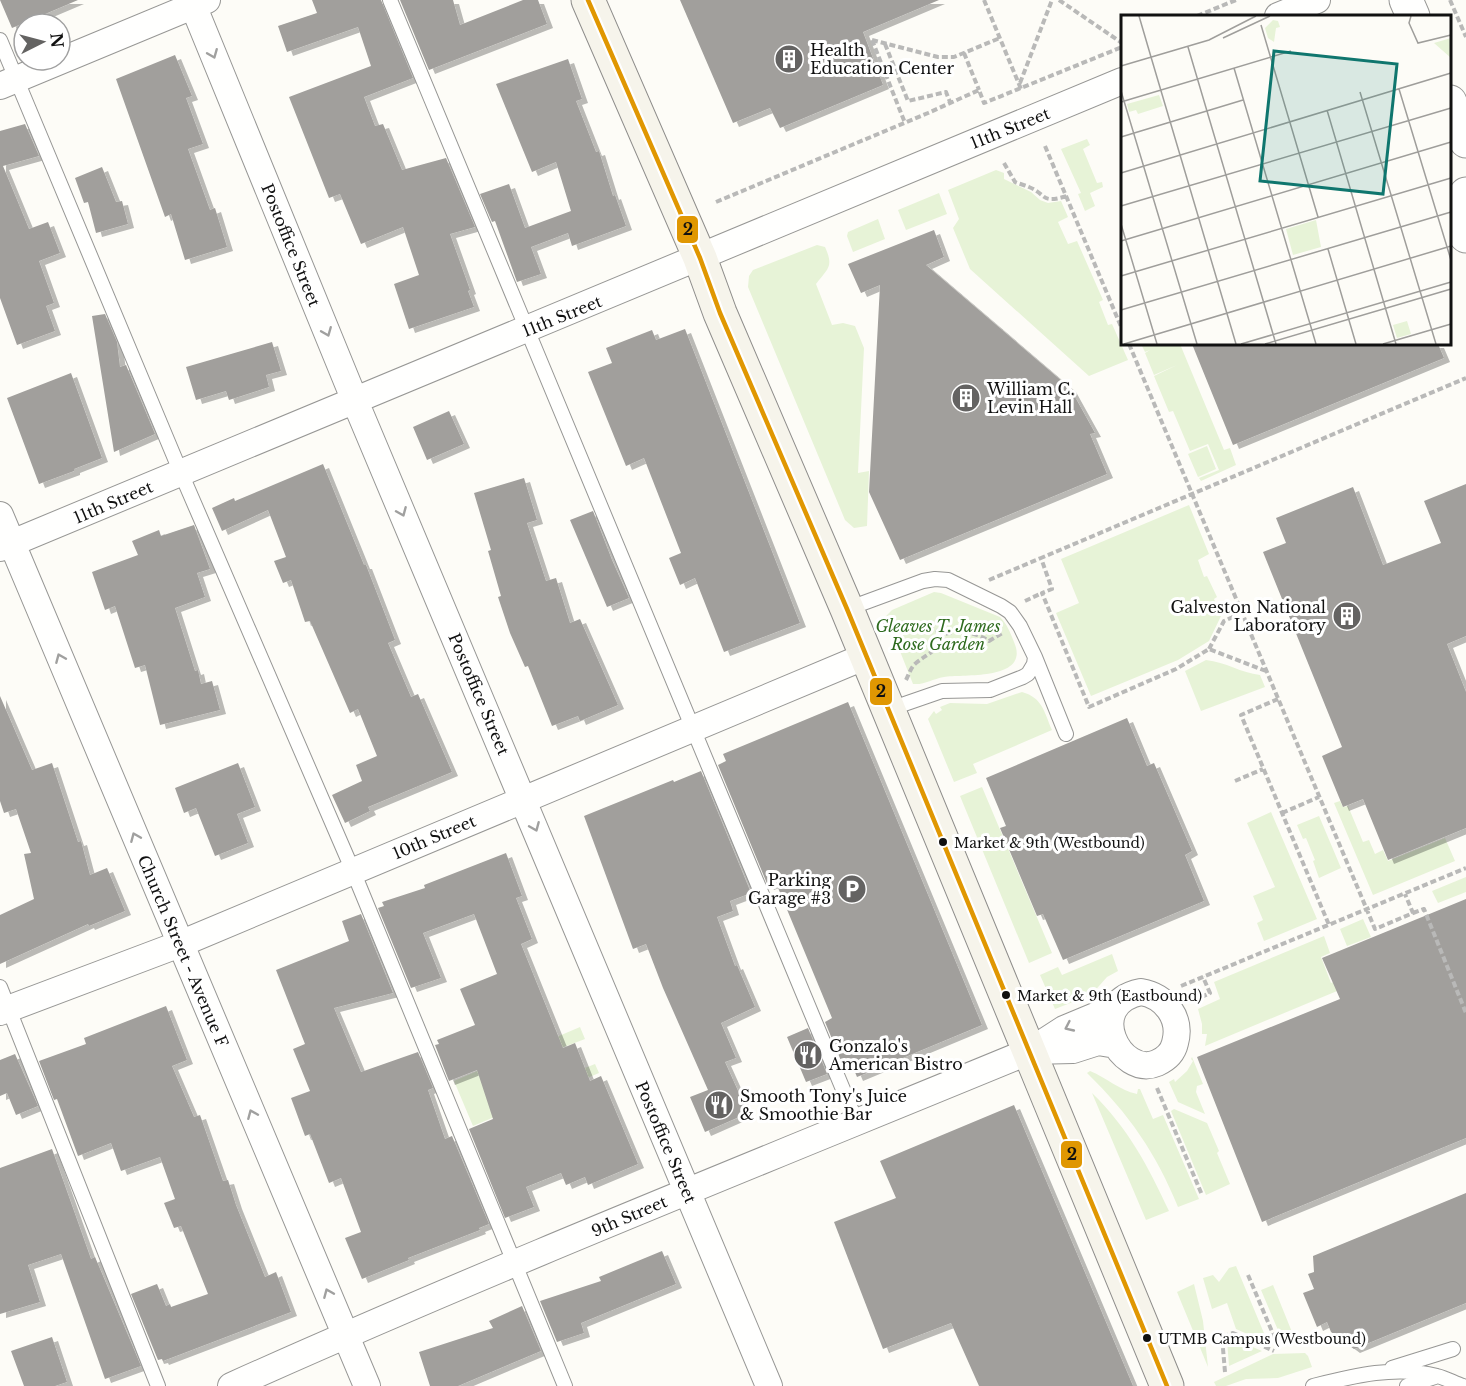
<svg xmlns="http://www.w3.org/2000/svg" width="1466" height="1386" font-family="'Libre Baskerville',serif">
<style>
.green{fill:#e7f3d7}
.building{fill:#a19f9c;filter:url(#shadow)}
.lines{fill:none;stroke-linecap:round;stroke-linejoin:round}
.service-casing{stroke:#979795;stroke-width:16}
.minor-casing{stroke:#979795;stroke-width:28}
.tertiary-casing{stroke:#979795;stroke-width:35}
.secondary-casing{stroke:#8e8d8b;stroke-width:35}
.path{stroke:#b9b9b8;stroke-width:4;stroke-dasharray:6 3;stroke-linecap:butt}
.service{stroke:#fffffe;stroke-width:14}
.minor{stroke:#fffffe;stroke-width:26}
.tertiary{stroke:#fffffe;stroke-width:33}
.secondary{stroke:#f6f4eb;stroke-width:33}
.bus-1-casing{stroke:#fff;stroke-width:9}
.bus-1{stroke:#e09702;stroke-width:4.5}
.oneway{stroke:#a0a09f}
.bus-dot{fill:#111;stroke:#fff;stroke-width:2}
.labels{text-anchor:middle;stroke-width:6;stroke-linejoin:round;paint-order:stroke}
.bus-label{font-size:14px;fill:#111;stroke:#fff;text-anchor:start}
.poi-label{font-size:16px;fill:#111;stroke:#fff;text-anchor:start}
.street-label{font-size:16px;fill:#111;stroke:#fff}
.park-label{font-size:16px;font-style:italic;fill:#2f6b1f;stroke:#fff}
.inset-road{fill:none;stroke:#9f9e9b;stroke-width:1.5}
.view{fill:#0f766e;fill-opacity:0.15;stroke:#0f766e;stroke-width:3}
.inset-edge{fill:none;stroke:#111;stroke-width:3}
.line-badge{stroke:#fff;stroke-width:2}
.pale-badge-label{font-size:16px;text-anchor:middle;font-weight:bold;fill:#111}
</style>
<defs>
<filter id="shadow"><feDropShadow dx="6" dy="4" stdDeviation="0" flood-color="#0004"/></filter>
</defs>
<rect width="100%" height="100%" fill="#fdfcf7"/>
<path class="green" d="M1087 139 1090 145 1083 149 1097 183 1102 182 1103 187 1090 193 1095 206 1085 211 1078 194 1081 193 1061 149Z
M996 170 1004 173V179L1031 192 1040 200 1048 203 1061 201 1068 217 1058 222 1068 244 1077 241 1103 300 1099 302 1108 325 1112 324 1128 360 1089 376 970 269 953 228 959 219 948 190Z
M939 193 947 214 906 230 898 210Z
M878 219 885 239 853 252 847 236 848 232Z
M817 245 825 247C834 267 828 268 816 284L832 325 843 323 855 326 864 348 858 473 869 471 867 526 854 528 845 520 748 287 749 276 753 270Z
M1141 344H1180L1224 450 1230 448 1236 465 1201 481 1199 478 1219 470 1208 444 1190 451 1173 411 1169 412 1154 376 1177 365 1154 375 1145 353 1150 350 1145 352Z
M1207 446 1216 469 1198 477 1188 454Z
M1189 505 1209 554 1198 560 1204 577 1207 576 1217 597 1214 599 1221 616 1209 641 1178 660 1091 696 1056 613 1079 603 1061 559Z
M934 592 941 593 1000 617C1007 624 1010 632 1014 642 1031 681 964 674 944 677 932 679 925 685 913 684L886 616 892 610Z
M1206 660C1226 662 1241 673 1260 675L1265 687 1201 711 1185 671Z
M1022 692C1043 698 1044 712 1052 730L973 764 977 773 954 782 928 719 934 711 936 714 942 710 940 707 950 703 987 704Z
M982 787 1052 953 1029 963 960 796Z
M1340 801 1343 807 1348 806 1363 842 1369 840 1375 854 1383 850 1388 861 1445 838 1455 861 1373 895 1334 803Z
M1271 812 1317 919 1264 941 1257 923 1263 920 1253 896 1275 887 1247 823Z
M1319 816 1341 868 1319 878 1313 861 1315 860 1306 838 1303 839 1297 825Z
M1466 877V892L1438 903 1432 891Z
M1363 919 1371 937 1347 946 1340 929Z
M1324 936 1330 953 1321 957 1331 983 1399 955 1402 964 1205 1046 1207 1034H1202V1024L1198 1009 1220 999 1214 982Z
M1112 954 1118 971 1107 977 1091 995 1055 1009 1040 975 1058 967 1062 975Z
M580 1027 585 1039 488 1076 585 1068 595 1064 599 1073 473 1126 454 1081Z
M1192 1057 1203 1084 1197 1086 1196 1092 1205 1114 1178 1102 1169 1082 1174 1079 1175 1082 1187 1071 1193 1061 1191 1059Z
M1090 1071C1107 1078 1119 1090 1137 1094L1138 1089H1140L1153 1119 1163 1115 1199 1199 1178 1207C1156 1153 1129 1114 1087 1073Z
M1092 1093C1128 1128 1148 1166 1169 1211L1146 1220Z
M1174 1109 1207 1123 1219 1151 1217 1153 1230 1184 1206 1195 1171 1111Z
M1236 1266 1266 1338 1261 1340 1236 1329 1227 1303 1212 1309 1203 1278 1213 1275 1219 1282 1229 1268Z
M1194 1284 1203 1321 1208 1367 1177 1292Z
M1273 1285 1296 1342H1283L1261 1290Z
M1232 1338 1262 1351 1229 1366 1227 1340Z
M1305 1353 1308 1356 1312 1367 1278 1378 1246 1379 1226 1386H1216L1214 1382 1273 1354Z"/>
<path class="building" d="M0 0H78L12 28Z
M312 0H381L413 78 364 97 375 126 383 124 402 170 446 158 475 227 450 234 470 290 468 291 474 307 409 329 394 284 419 275 403 227 361 244 340 194 329 198 289 97 371 66 358 27 287 52 278 26 317 13Z
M400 0H453L460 25 523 0H538L547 24 429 70Z
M680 0H939L863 32 883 85 780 128 770 108 733 123Z
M175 55 192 96 186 98 203 144 188 149 210 210 215 208 227 247 185 260 171 214 165 217 116 79Z
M568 59 582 99 576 101 596 152 599 151 613 196 615 195 626 226 572 246 568 233 531 247 541 274 517 282 495 221 492 222 480 194 509 184 525 228 571 211 556 162 532 172 496 84Z
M25 124 39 156 3 166 29 229 48 222 60 253 39 261 54 303 46 306 55 331 17 345 0 298V131Z
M102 167 116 202 122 201 128 224 96 233 88 202 84 203 75 178Z
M934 230 944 257 926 265 1070 388 1095 433 1090 434 1107 474 900 560 869 492 880 285 861 293 848 264Z
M105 314 117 342 120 367 126 365 155 434 114 452 92 316Z
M685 329 800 623 724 652 695 578 680 585 669 558 681 553 644 458 626 466 588 372 612 363 606 348 652 330 656 340Z
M272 342 281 371 266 375 269 387 229 400 226 391 196 400 186 367Z
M1192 344H1438L1444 358 1233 445Z
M71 373 102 458 74 469V471L39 484 7 398Z
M449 411 464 444 427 460 413 427Z
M323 464 364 565H366L395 640 388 643 411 697 418 694 452 772 368 807 370 811 345 823 332 795 362 781 356 765 377 756 358 709 350 713 310 621 305 622 291 580 283 583 274 561 286 557 268 510 222 531 212 508 234 498 235 501Z
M524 478 537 520 527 523 546 581 556 578 570 623 580 619 618 705 580 721 578 716 552 726 528 666 525 667 510 633 498 597 501 596 488 551 491 550 474 493Z
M1466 484V636L1447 644 1466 692V828L1388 860 1363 799 1343 807 1322 756 1342 747 1263 552 1286 543 1276 518 1353 487 1383 565 1441 543 1424 501Z
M593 511 612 560 629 598 607 607 570 520Z
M194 525 210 569 197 573 205 597 175 608 195 671 198 670 201 684 212 681 220 710 160 725 145 665 135 668 115 606 105 610 92 572 138 555 132 541 159 530 161 536Z
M0 696 32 770 52 763 78 842 81 841 90 875 107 868 125 911 89 926 88 924 0 964V915L34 899 24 854 31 853 16 809 4 813 0 801Z
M848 702 982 1025 857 1077 852 1065 844 1068 825 1022 832 1018 776 883 768 886 718 765 726 761 723 754Z
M1127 718 1147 766 1154 763 1192 851 1185 855 1204 901 1063 960 1043 914 1037 916 1000 828 1006 826 986 778Z
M238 763 255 807 237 814 248 843 215 856 196 808 184 813 175 788Z
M701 771 751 893 730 901 733 911 717 917 735 966 737 965 755 1007 721 1023 736 1058 725 1062 748 1113 705 1132 690 1097 708 1090 663 988 646 944 633 949 584 816 673 780 674 782Z
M506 853 522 896 516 898 532 939 521 944 563 1048 575 1043 590 1081 601 1076 638 1164 588 1185 585 1177 566 1185 561 1173 526 1187 534 1207 505 1218 469 1129 493 1119 477 1070 449 1081 435 1045 439 1044 437 1040 475 1025 460 989 497 974 474 914 423 933 441 978 411 988 378 908 384 906 382 902 425 888 424 885Z
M1466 899V1138L1262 1222 1197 1057 1340 999 1322 958Z
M361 914 393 993 334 1008 361 1072 418 1052 433 1088 428 1090 445 1139 452 1136 489 1224 479 1228 480 1230 408 1258 409 1260 362 1279 345 1238 361 1232 341 1178 329 1183 310 1134 305 1136 291 1098 310 1091 293 1049 305 1044 276 970 349 941 342 921Z
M166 1006 187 1060 172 1066 194 1117 200 1115 223 1181 228 1180 236 1205 265 1277 276 1272 291 1312 163 1361 162 1359 158 1360 131 1294 157 1284 166 1306 170 1304 171 1307 208 1294 181 1226 174 1228 164 1203 175 1199 160 1157 121 1171 111 1143 78 1156 57 1099 54 1100 39 1061 86 1044 84 1038Z
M808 1028 827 1074 806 1082 787 1037Z
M15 1054 38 1106 16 1115 7 1093 0 1096V1060Z
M1014 1105 1133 1386H979L951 1323 883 1349 834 1222 896 1198 880 1161Z
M52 1149 91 1259 95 1257 141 1366 105 1379 61 1254 28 1265 40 1302 0 1314V1168Z
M1466 1193V1303L1354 1349 1331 1332 1327 1322 1317 1327 1303 1293 1314 1289 1308 1274 1314 1272 1313 1256Z
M662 1251 676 1284 581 1323 584 1333 557 1342 540 1301 601 1281 599 1277Z
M522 1306 541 1351 458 1386H430L419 1352 493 1328 489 1321Z
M52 1337 67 1382 55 1386H24L11 1351Z"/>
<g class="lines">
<g class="service-casing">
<path id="service" d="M390 0 857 1123
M0 40 181 473 353 871 565 1386
M847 609 923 581 935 579 948 580 1001 606 1010 612 1020 626 1035 657 1034 664 1028 674 1023 677 990 690 942 691 887 710
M1035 657 1066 734
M0 987 158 1386
M1392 1368 1453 1349
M1313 1386C1353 1376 1396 1365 1437 1376 1446 1378 1454 1383 1463 1386
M1407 1386 1435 1377"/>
</g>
<g class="minor-casing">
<path id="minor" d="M191 0 355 401 769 1386
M1278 16 1317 0
M0 86 207 0
M0 515 367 1386
M0 548 1122 81
M1141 992C1165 996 1182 1018 1175 1043 1173 1052 1166 1059 1157 1063 1120 1079 1082 1004 1141 992Z
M0 1012 180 944 866 656
M1030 1051 1073 1050 1098 1042 1116 1045
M231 1386C494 1268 763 1161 1030 1051L1064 1029 1112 1009"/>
</g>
<g class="tertiary-casing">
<path id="tertiary" d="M1406 0 1413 16
M1450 102 1466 141
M1466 194C1454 207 1453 223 1466 236"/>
</g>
<g class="secondary-casing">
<path id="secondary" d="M588 0 700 258 720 313 847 609 1167 1386"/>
</g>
<path class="path" d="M984 0 1021 89
M1059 0 1122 43
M1450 0 1466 37
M1197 16 1236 0
M872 40 938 57H954L1000 38
M872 40 905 123
M885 44 908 101 946 92 950 102
M964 53 979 90
M1020 83 1052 0
M1045 146 1122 329
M1004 163 1015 182C1019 184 1025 185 1029 187 1048 195 1040 204 1067 196
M716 202 928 113 979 90 984 103 1122 47
M1129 344 1375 929 1413 913 1405 894
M989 580 1041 558
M1025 601 1042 593
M883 623C902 624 927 620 942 635
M1209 649 1224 621 1242 613
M1266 671 1209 649 1176 669 1089 707 1042 593 1052 589 1041 558 1466 378
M906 680C909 674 911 667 916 663 928 653 938 652 942 635 958 629 975 632 989 641L1004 632
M1278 699 1241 715 1329 925
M1235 781 1263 769
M1282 813 1319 797
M1413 913 1424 909 1466 1013
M1181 986 1466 868
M1193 1001 1210 993 1203 977
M1157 1088 1202 1195
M1248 1275 1279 1348
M1225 1372 1222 1337 1233 1333 1274 1351"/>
<use href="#service" class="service"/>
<use href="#minor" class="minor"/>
<use href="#tertiary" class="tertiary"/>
<use href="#secondary" class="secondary"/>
<g class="bus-1-casing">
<path id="bus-1" d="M588 0 700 258 720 313 847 609 1167 1386"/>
</g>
<use href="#bus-1" class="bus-1"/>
</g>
<defs><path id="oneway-chevron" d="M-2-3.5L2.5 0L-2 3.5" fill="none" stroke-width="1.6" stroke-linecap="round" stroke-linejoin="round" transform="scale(1.5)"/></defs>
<g class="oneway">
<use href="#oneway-chevron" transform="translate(213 54) rotate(68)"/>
<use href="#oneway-chevron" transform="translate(327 332) rotate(68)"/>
<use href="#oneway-chevron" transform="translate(402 512) rotate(67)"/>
<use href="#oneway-chevron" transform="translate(60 658) rotate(-113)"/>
<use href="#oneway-chevron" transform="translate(535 827) rotate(67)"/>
<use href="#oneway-chevron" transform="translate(135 837) rotate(-113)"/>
<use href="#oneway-chevron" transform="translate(1069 1027) rotate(155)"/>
<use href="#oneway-chevron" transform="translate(252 1114) rotate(-113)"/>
<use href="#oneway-chevron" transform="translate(328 1293) rotate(-113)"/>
</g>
<defs>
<g id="building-disc" transform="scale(1.5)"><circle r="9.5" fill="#646362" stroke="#fff"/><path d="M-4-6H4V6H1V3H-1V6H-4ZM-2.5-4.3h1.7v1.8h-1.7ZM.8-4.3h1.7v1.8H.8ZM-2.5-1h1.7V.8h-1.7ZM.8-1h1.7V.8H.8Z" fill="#fff"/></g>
<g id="parking-disc" transform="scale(1.5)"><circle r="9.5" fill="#646362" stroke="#fff"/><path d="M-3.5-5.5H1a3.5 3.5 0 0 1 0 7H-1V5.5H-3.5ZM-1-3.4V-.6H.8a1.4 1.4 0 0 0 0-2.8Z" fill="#fff"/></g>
<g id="restaurant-disc" transform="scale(1.5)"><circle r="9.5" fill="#646362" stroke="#fff"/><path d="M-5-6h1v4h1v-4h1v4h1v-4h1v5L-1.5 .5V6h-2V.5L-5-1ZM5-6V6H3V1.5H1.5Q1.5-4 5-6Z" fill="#fff"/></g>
</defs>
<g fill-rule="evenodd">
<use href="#building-disc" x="789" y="59"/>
<use href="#building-disc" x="966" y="398"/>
<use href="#building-disc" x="1347" y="616"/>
<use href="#parking-disc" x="852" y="889"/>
<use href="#restaurant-disc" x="808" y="1055"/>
<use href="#restaurant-disc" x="719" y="1105"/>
</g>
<g class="bus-dot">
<circle cx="943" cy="842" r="5"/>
<circle cx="1006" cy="995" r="5"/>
<circle cx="1147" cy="1338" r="5"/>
</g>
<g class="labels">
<g class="bus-label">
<text x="954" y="848">Market &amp; 9th (Westbound)</text>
<text x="1017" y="1001">Market &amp; 9th (Eastbound)</text>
<text x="1158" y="1344">UTMB Campus (Westbound)</text>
</g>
<g class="poi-label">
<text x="810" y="56">Health<tspan x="810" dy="18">Education Center</tspan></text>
<text x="987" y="395">William C.<tspan x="987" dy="18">Levin Hall</tspan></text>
<text x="1326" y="613" text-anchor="end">Galveston National<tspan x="1326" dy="18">Laboratory</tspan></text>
<text x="831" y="886" text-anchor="end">Parking<tspan x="831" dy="18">Garage #3</tspan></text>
<text x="829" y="1052">Gonzalo's<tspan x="829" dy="18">American Bistro</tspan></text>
<text x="740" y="1102">Smooth Tony's Juice<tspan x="740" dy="18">&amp; Smoothie Bar</tspan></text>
</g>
<g class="street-label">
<text transform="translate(1010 128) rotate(-22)" y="6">11th Street</text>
<text transform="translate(291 245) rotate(68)" y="6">Postoffice Street</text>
<text transform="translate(562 316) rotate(-22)" y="6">11th Street</text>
<text transform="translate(113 502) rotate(-23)" y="6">11th Street</text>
<text transform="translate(479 694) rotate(67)" y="6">Postoffice Street</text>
<text transform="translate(434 837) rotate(-23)" y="6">10th Street</text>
<text transform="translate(183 951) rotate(67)" y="6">Church Street - Avenue F</text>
<text transform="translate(666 1142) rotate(67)" y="6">Postoffice Street</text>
<text transform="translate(629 1216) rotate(-23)" y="6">9th Street</text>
</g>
<g class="park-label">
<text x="938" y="632">Gleaves T. James<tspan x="938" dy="18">Rose Garden</tspan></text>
</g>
</g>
<g transform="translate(1121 15)">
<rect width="330" height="330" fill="#fdfcf7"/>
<path d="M152 5 157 6 159 12 155 13 153 27 147 23 144 13ZM330 23V43L313 28ZM38 80 42 91 17 99 15 95 8 97 6 89ZM195 205 200 232 172 240 165 214ZM286 306 290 319 276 323 272 310Z" fill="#e7f3d7"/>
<path class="inset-road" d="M18 1 30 42M290 1 288 8 297 28 330 20M140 10 197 202M102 23 149 1M67 32 155 329M30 42 115 329M0 51 88 25 135 1M113 53 195 329M278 74 330 245M0 76 76 329M239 77 315 329M0 87 170 36M206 95 275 329M0 122 122 85M0 158 330 58M0 191 330 93M0 209 36 329M0 226 330 127M207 234 235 329M0 261 330 163M0 295 330 197M3 329 330 231M120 329 330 267M144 329 330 274M262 329 330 309"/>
<path class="view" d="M153 36 276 49 262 179 139 166Z"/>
<rect width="330" height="330" class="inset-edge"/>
</g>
<g class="line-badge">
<rect x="676" y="215" width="23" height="29" rx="6" fill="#e09702"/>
<rect x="869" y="677" width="24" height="29" rx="6" fill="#e09702"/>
<rect x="1060" y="1140" width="23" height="29" rx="6" fill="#e09702"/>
</g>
<g class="pale-badge-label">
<text x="688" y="235">2</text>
<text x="881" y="697">2</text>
<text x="1072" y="1160">2</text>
</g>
<g transform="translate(42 42) rotate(84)"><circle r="28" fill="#ffffff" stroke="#a0a0a0" stroke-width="1.5"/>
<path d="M0-4.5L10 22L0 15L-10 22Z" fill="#646362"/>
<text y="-9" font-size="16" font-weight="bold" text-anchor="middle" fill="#111111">N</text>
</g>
</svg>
